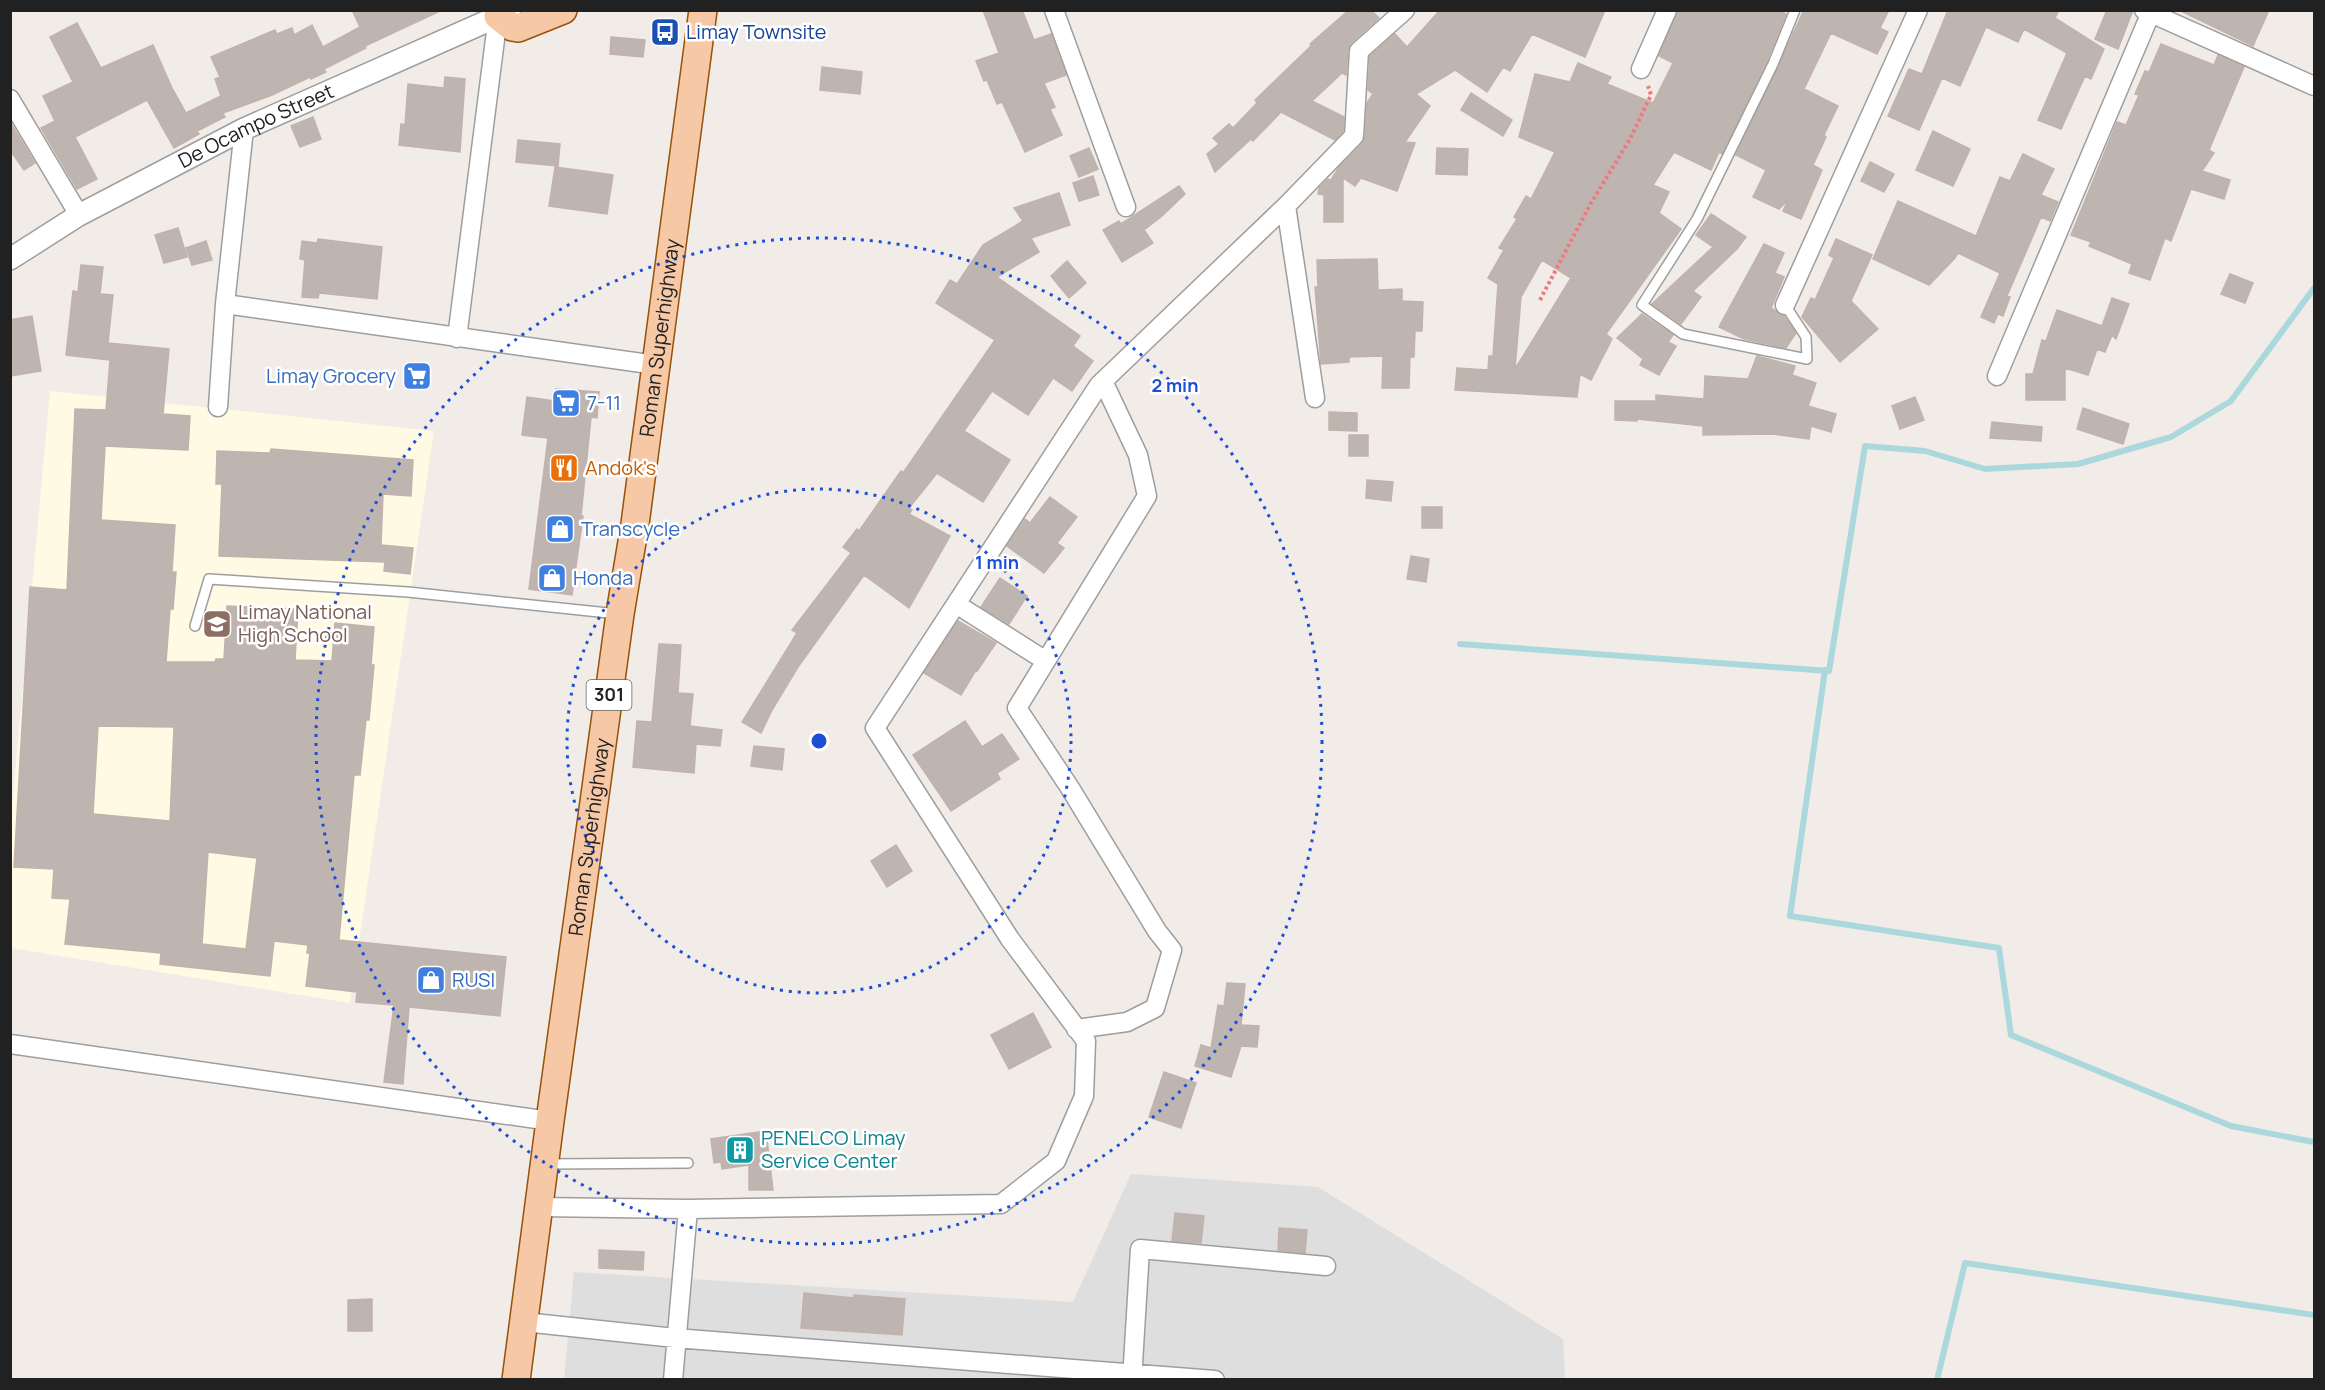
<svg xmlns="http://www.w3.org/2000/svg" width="2325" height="1390" font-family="Manrope,sans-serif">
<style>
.residential{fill:#dfdede}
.education{fill:#fefae4}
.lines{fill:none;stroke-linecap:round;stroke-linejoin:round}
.stream{stroke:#abd8dc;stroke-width:6}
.building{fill:#beb5b1;stroke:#c2b2ab;stroke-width:1.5;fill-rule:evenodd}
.service-casing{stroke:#9e9e9e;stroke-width:12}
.minor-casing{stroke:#9e9e9e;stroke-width:21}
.tertiary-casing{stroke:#9e9e9e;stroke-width:24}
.primary-casing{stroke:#965208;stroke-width:30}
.path{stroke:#f3767c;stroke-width:4;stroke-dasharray:3 3;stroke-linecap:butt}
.service{stroke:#fff;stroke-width:9}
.minor{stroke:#fff;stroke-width:18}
.tertiary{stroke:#fff;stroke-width:21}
.primary{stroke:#f7c8a6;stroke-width:27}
.ring{fill:none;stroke:#1d4ed8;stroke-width:3;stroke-dasharray:3 6}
.labels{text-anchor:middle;stroke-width:5;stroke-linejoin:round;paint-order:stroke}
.shield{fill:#fff;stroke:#646464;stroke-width:1.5}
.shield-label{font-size:18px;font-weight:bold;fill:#212121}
.transit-label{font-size:20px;fill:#164399;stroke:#fff;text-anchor:start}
.street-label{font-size:20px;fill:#212121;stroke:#fff}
.shop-label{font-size:20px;fill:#366cbe;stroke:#fff;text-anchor:start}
.food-label{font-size:20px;fill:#c56008;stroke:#fff;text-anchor:start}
.education-label{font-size:20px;fill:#785e54;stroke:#fff;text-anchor:start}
.culture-label{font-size:20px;fill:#0d838f;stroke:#fff;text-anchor:start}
.centre{fill:#1d4ed8;stroke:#fff;stroke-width:3}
.ring-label{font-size:18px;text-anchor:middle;font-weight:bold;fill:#1d4ed8;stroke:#fff;stroke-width:5;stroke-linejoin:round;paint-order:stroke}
</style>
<rect width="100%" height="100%" fill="#f1ece8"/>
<path class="residential" d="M1131 1174 1318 1187 1563 1339 1565 1379 564 1380 574 1272 1073 1302Z"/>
<path class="education" d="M50 391 434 431 350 1003 11 948V817Z"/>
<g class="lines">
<path class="stream" d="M1460 644 1829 671 1865 446 1925 451 1985 469 2078 464 2171 437 2231 401 2314 288
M1825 670 1790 916 1999 948 2011 1035 2231 1126 2314 1142
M1937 1380 1965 1263 2314 1315"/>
</g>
<path class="building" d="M352 10H442L365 46 366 48 324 69 326 72 311 79 310 77 272 95 223 113 225 117 197 131 199 134 174 148 147 100 75 137 97 179 77 189 41 128 55 121 43 96 73 82 50 37 77 23 101 68 153 45 172 88 186 113 221 96 215 79 220 77 211 57 275 30 277 34 292 28 294 35 312 25 323 47 360 27Z
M983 10H1022L1034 40 1051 34 1066 75 1044 83 1055 107 1050 109 1062 135 1025 152 1002 102 997 104 987 80 984 81 976 61 999 53Z
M1349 10H1371L1379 18 1351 43 1348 50 1346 75 1342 73 1312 101 1344 117 1343 131 1335 140 1281 112 1253 141 1251 139 1215 172 1207 154 1219 144 1213 138 1229 124 1233 128 1257 103 1255 100 1311 46 1310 44Z
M1440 10H1605L1585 57 1532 34 1510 71 1503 67 1487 92 1455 70 1416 94 1430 106 1405 142 1415 143 1397 191 1361 178 1355 186 1343 178V222H1324V195L1318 194 1319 188 1328 179 1331 180 1339 167 1362 144 1365 137 1367 103 1373 94 1368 90 1370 56 1395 34 1407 47Z
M1678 10H1778L1786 14 1767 61 1722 154 1719 152 1711 170 1674 152 1653 185 1669 192 1659 213 1681 229 1606 334 1612 339 1591 380 1580 374 1577 397 1455 390 1457 368 1488 370 1489 356H1493L1498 284 1488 278 1504 250 1499 248 1517 219 1514 217 1526 196 1531 199 1555 152 1519 137 1535 74 1570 82 1578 63 1611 77 1607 84 1653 103 1673 63 1659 56ZM1542 260 1571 278 1515 369 1521 297Z
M1804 10H1889L1880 28 1888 32 1877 54 1831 33 1804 89 1838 106 1824 135 1826 137 1813 165 1822 170 1801 219 1783 211 1788 200 1779 209 1753 197 1766 170 1736 155Z
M1948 10H2059L2055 18 2104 49 2091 79 2085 76 2061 129 2038 120 2067 53 2024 29 2018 42 1986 27 1960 86 1942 78 1919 130 1888 116 1909 69 1922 74Z
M2107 10H2133L2118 49 2095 39Z
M2179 10H2269L2253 46Z
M611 37 645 40 643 57 610 54Z
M2161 44 2214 65 2218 55 2244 67 2209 150 2214 153 2202 171 2230 180 2224 199 2191 189 2171 241 2165 238 2150 280 2129 273 2132 264 2089 246 2091 242 2071 235 2117 122 2126 125 2139 95 2135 94 2145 71 2149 72Z
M822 67 862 72 860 94 820 90Z
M445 77 465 79 460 152 399 145 401 124 405 125 408 84 444 88Z
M1471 93 1512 120 1503 136 1461 110Z
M313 117 321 139 300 147 291 126Z
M10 122 35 163 24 170 10 150Z
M1933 131 1970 149 1953 186 1916 170Z
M518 140 560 144 558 166 516 162Z
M1089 148 1098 169 1079 177 1070 156Z
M1437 148 1468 149 1467 175 1436 174Z
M2023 154 2054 169 2041 195 2058 202 2050 221 2041 217 2007 296 2010 297 2003 316 1998 314 1994 323 1981 317 2000 273 1958 253 1955 258 1929 285 1873 259 1898 201 1976 236 2000 177 2010 181Z
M1870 162 1894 174 1884 192 1861 181Z
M555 167 613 175 607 214 549 206Z
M1093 176 1099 195 1079 201 1073 183Z
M1179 186 1185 194 1162 216 1144 230 1153 243 1122 262 1103 230 1119 221 1121 224Z
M1059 193 1070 225 1031 238 1039 252 997 277 1080 336 1073 346 1093 361 1072 391 1053 378 1028 415 992 391 964 431 1010 460 983 502 937 473 909 508 912 510 909 514 950 536 909 608 864 575 798 667 772 710 761 733 742 722 797 633 792 630 851 553 843 547 857 529 859 531 901 471 903 473 995 340 936 303 950 280 957 284 983 245 1023 221 1014 208Z
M1711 214 1746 237 1737 249 1693 291 1701 297 1681 324 1652 304 1713 247 1696 235Z
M178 228 187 257 164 263 155 235Z
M318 239 382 247 377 299 319 293 318 298 302 297 305 260 300 259 302 241 317 243Z
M1836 239 1872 255 1851 301 1878 329 1840 362 1802 317 1811 298 1815 300 1834 258 1829 255Z
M206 241 212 260 192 265 186 248Z
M1764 244 1784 253 1775 273 1784 277 1771 308 1784 316 1796 333 1786 348 1744 339 1719 327Z
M1377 259 1378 290 1402 289V301L1423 302 1422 331H1415L1414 357H1410L1409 388H1382L1383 356 1349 357V362L1321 364 1315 287H1318L1317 260Z
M1067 261 1086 283 1069 298 1051 276Z
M81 265 103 267 100 294 113 295 108 343 169 349 163 414 190 416 188 450 105 446 101 520 175 525 172 572H176L173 609H170L166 662H215L216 659H224L227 606 298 609 295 660 332 661 335 623 374 627 371 665H374L369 720H366L360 775H354L339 940 506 957 500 1016 409 1007 403 1084 384 1082 394 1005 356 1002 357 992 306 986 310 953H307L308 945 274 941 270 976 160 964 161 953 65 944 70 899 52 898 54 869 14 867 30 587 67 590 75 409 106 410 110 360 66 355 73 291 78 292ZM98 726 174 727 170 821 93 814ZM208 852 257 858 246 949 202 944Z
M2230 274 2253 283 2245 303 2221 294Z
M2112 298 2129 304 2116 339 2112 335 2105 352 2097 349 2088 375 2065 368V400H2026V374H2033L2042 340 2046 341 2057 310 2102 326Z
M1642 314 1673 335 1668 342 1676 346 1659 375 1640 365 1643 359 1617 338Z
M32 316 41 371 10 376V320Z
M1757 356 1795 366 1792 375 1816 383 1808 406 1836 414 1831 432 1811 426 1809 439 1773 434 1703 435V426L1637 419V421L1615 420V401H1656V395L1704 399 1705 376 1748 379Z
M556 389 599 392 597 418 591 417 581 516H583L572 595 529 589 548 438 522 435 527 397 555 401Z
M1915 397 1924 420 1900 429 1892 406Z
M2083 408 2129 424 2123 444 2077 429Z
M1329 412 1357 413V431L1329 430Z
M1992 422 2042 427 2041 441 1990 438Z
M1349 435H1368V456H1349Z
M271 449 413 460 411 496 383 494 381 545 413 548 410 574 384 571 385 562 219 556 222 484H216L217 451 270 453Z
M1367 480 1393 482 1391 501 1366 498Z
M1050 497 1077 517 1057 543 1064 548 1044 573 1007 546 1025 519 1030 523Z
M1422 507H1442V528H1422Z
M1411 556 1429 559 1426 582 1407 579Z
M1000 578 1027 596 1009 624 981 607Z
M958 621 996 643 977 671 976 670 961 695 924 673Z
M659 644 681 645 678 693 693 694 690 726 722 730 720 746 696 744 694 773 633 767 637 721 652 722Z
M965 721 982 747 1002 734 1019 759 997 773 1000 779 951 811 913 755Z
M754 746 784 749 782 770 751 766Z
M896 845 912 871 887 887 871 861Z
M1227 983 1245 984 1241 1025 1259 1026 1257 1047 1241 1046 1231 1077 1195 1066 1201 1045 1211 1048 1218 1005 1224 1006Z
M1033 1013 1051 1047 1009 1069 991 1035Z
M1164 1072 1196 1083 1181 1128 1149 1117Z
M766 1131 773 1190H749V1165L722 1169 721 1162 714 1163 711 1139Z
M1175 1213 1204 1216 1201 1243 1172 1241Z
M1279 1228 1307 1230 1305 1253 1278 1250Z
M599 1250 644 1252 643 1270 599 1268Z
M804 1293 854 1298V1295L905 1299 902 1335 801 1328Z
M372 1299V1331H348V1300Z"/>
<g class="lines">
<g class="service-casing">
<path id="service" d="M1785 305 1806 337 1807 359 1683 334 1642 305 1697 219 1773 64 1795 10
M195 626 209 579 408 592 618 614
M547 1164 688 1163"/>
</g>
<g class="minor-casing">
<path id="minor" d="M1054 10 1126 207
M2144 10 2314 86
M1641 69 1667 10
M10 99 79 215
M225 304 656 365
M1785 305 1918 10
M457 338 498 16
M1997 376 2152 10
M1315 398 1286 206 1354 136 1359 51 1405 10
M218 407 225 304 244 129
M956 604 1046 661
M1076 1029 1127 1022 1155 1008 1172 950 1157 931 1070 788 1017 708 1147 496 1138 455 1103 381
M10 1044 550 1121
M539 1207 688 1209 1001 1204 1056 1161 1084 1096 1086 1041 1010 939 875 728 1099 385 1286 206
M524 1322 675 1338 1215 1380
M673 1380 688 1209
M1132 1380 1140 1249 1326 1266"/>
</g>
<g class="tertiary-casing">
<g id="tertiary">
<path id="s1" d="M10 259 79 215 244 129 510 11"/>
</g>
</g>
<g class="primary-casing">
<g id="primary">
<path d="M500 10 498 16 512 27 518 28 563 10"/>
<path id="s2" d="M516 1380 550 1121 620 614 635 524 703 10"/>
</g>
</g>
<path class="path" d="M1540 300 1591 203 1630 139 1651 95 1648 86"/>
<use href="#service" class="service"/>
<use href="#minor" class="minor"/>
<use href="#tertiary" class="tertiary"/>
<use href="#primary" class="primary"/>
</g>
<g class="ring">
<circle cx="819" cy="741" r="252"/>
<circle cx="819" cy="741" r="503"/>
</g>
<defs>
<g id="bus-square" transform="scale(1.5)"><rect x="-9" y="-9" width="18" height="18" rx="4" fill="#1a4fb4" stroke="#fff"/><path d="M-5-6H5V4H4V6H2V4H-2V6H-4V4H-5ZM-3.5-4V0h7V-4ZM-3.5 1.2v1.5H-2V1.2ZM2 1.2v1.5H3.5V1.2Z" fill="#fff"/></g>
<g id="supermarket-square" transform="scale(1.5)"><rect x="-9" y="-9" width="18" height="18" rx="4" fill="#3f7fe0" stroke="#fff"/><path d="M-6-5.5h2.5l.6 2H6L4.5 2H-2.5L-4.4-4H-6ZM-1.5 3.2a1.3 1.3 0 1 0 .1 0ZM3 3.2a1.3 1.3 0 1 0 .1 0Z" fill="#fff"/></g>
<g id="restaurant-square" transform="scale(1.5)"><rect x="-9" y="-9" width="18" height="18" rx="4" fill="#e8710a" stroke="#fff"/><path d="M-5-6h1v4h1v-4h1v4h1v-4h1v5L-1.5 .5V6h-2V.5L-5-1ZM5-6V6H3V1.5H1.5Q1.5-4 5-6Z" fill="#fff"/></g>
<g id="shop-square" transform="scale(1.5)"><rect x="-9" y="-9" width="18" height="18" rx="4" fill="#3f7fe0" stroke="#fff"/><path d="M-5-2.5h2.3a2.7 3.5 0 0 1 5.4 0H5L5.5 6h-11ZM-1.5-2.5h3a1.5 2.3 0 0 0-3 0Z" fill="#fff"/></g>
<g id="school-square" transform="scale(1.5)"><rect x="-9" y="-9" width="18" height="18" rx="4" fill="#8d6e63" stroke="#fff"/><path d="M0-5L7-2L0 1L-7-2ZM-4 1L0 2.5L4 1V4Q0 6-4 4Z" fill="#fff"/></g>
<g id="building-square" transform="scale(1.5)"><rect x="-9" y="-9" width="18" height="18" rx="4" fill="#0f9aa8" stroke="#fff"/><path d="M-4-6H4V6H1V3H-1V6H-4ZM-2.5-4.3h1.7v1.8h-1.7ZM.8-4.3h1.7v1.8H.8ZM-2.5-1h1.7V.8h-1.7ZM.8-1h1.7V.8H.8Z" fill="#fff"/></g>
</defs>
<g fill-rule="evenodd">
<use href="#bus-square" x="665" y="32"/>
<use href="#supermarket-square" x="417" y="376"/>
<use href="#supermarket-square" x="566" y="403"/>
<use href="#restaurant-square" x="564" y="468"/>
<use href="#shop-square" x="560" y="529"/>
<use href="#shop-square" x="552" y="578"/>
<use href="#school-square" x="217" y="624"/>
<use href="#shop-square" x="431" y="980"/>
<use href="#building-square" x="740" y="1150"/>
</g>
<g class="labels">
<rect class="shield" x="586.5" y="680" width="45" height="30" rx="4.5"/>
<g class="shield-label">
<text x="609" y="701">301</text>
</g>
<g class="transit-label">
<text x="686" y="39">Limay Townsite</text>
</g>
<g class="street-label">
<text dy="7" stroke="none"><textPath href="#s1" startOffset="280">De Ocampo Street</textPath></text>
<text dy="7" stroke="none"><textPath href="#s2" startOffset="1052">Roman Superhighway</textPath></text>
<text dy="7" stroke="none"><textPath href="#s2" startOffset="548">Roman Superhighway</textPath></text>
</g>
<g class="shop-label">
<text x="396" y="383" text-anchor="end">Limay Grocery</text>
<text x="587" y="410">7-11</text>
<text x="581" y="536">Transcycle</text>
<text x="573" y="585">Honda</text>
<text x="452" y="987">RUSI</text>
</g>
<g class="food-label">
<text x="585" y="475">Andok's</text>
</g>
<g class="education-label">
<text x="238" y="619">Limay National<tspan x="238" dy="23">High School</tspan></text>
</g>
<g class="culture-label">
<text x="761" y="1145">PENELCO Limay<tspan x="761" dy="23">Service Center</tspan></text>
</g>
</g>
<circle cx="819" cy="741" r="9" class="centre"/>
<g class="ring-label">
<text x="1175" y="392">2 min</text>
<text x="997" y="569">1 min</text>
</g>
<rect width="2325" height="1390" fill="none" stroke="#212121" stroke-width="24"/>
</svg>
